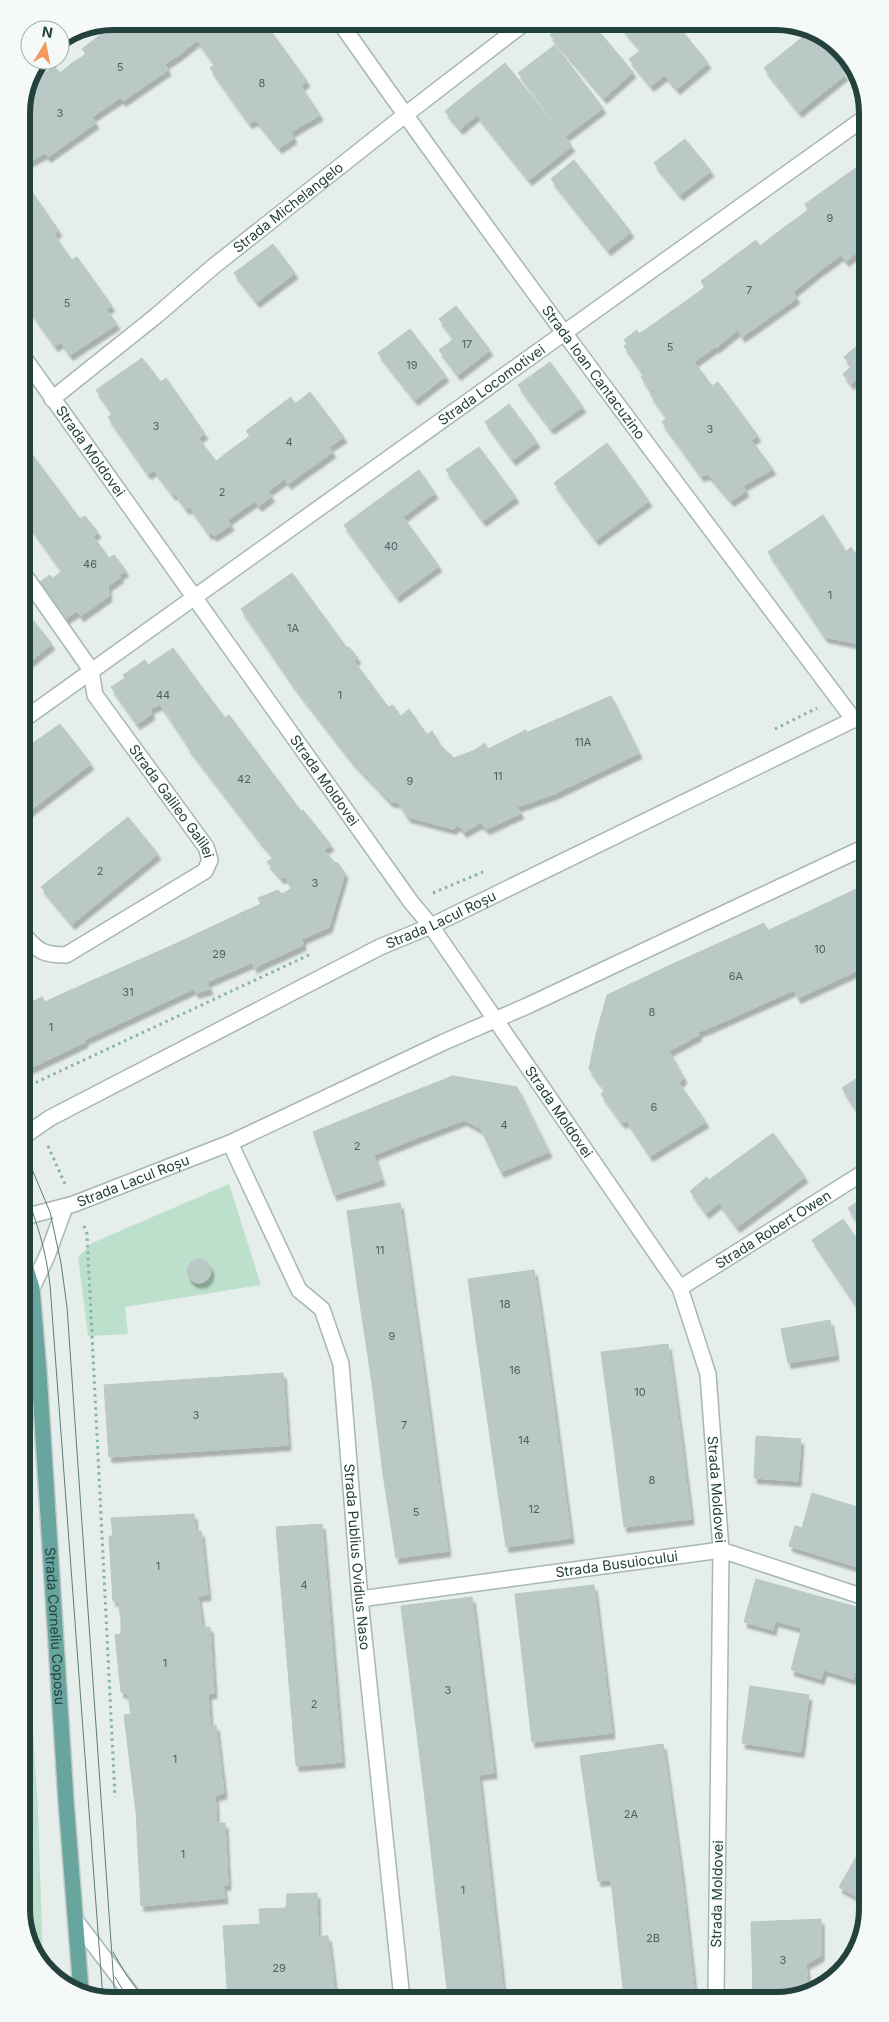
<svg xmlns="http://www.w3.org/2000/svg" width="889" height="2022" font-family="Inter,sans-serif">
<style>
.green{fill:#bde0cc}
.building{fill:#bac9c5;stroke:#b7c8c4;filter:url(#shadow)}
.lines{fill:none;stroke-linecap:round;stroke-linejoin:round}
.minor-casing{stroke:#a7b7b3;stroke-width:18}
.major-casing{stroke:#c1cac9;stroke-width:18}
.path{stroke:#84b3ab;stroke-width:3;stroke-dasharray:2.5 4;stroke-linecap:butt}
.minor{stroke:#fff;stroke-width:15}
.major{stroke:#68a59e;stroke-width:15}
.tram{stroke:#5e7c78;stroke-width:1}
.labels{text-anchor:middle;stroke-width:4;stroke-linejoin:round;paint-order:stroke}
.number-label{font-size:11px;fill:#49635f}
.street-label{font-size:14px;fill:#23413d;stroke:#f5faf9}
.rim{fill:none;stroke:#23413d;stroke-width:6}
</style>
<defs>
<filter id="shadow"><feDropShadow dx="3" dy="5.5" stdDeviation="1" flood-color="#0004"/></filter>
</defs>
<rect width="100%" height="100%" fill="#e5eeeb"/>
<path class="green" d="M229 1184 261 1285 125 1307 128 1334 88 1336 78 1257 92 1243Z
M25 1607 38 1810 43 1962 26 1939Z"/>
<path class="building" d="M118 21H154L179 55 165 64 168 70 123 101 120 98 105 108 71 64 86 54 82 49Z
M154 21H221L179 55Z
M221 21H255L262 30 267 26 307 81 301 86 320 115 291 132 294 138 279 148 256 120 249 123 210 68 215 65 198 41Z
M566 21H590L633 72 604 98 550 35Z
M625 21H674L708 63 677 89 665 75 651 86 629 59 641 50 620 25Z
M809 32 832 40 846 61 839 67 845 75 799 112 764 68Z
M555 45 603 108 566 136 518 73Z
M505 63 572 146 529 180 477 115 460 129 445 111Z
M71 64 105 108 92 117 96 123 48 157 45 153 30 161 22 148 21 107 33 82 54 66 60 73Z
M685 139 711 171 680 195 654 163Z
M22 148 30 161 22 167Z
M574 160 631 232 608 250 551 179Z
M860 165 863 170V248L846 261 841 255 818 272 786 226 808 210 805 204Z
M25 182 59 231 54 234 63 248 22 278V184Z
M786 226 818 272 793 292 797 298 742 337 738 330 716 348 682 304 705 287 701 281 756 240 760 246Z
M273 244 295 273 257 302 234 273Z
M63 248 72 260 77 257 112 306 106 309 117 324 70 355 61 342 55 346 22 299V296L26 293 22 286V279L60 251Z
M682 304 715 347 654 391 653 389 650 390 641 377 644 375 624 346 627 344 624 340 637 330 639 334Z
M456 306 490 350 458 375 439 350 454 339 439 319Z
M410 329 446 376 415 400 378 353Z
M863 341 864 381 860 377 851 384 843 374 852 366 844 357Z
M142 358 161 382 166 378 205 434 198 438 216 461 173 495 154 470 148 474 108 417 113 414 96 390Z
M550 362 583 407 551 429 518 385Z
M695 363 712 386 718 382 758 436 751 440 773 469 743 486 746 491 731 501 708 474 701 476 662 422 667 418 650 394Z
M310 392 344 437 329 447 333 452 288 484 285 479 268 491 233 448 250 436 246 431 291 397 295 404Z
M509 404 537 442 513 460 485 422Z
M22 441 69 504 32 529 23 517Z
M607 443 649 501 596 540 554 483Z
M479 447 516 497 483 521 446 470Z
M233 448 272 496 259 506 255 501 228 520 231 525 214 536 212 533 209 534 190 507 186 509 175 493Z
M419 470 435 493 403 517 439 566 397 597 344 525Z
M69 504 80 519 85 516 98 532 93 536 109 558 114 555 126 571 119 575 121 577 108 586 109 596 81 616 77 611 61 622 35 585 50 575 53 578 62 571 32 529Z
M823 515 846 552 851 547 864 566V623L859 644 825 637 768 552Z
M292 573 347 648 293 685 241 609Z
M23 608 52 644 23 667Z
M864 623V646L859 644Z
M349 647 358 658 354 661 388 707 393 705 401 717 351 760 293 685Z
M173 648 225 718 187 744 160 704 150 709 152 714 137 724 111 687 125 678 123 675 145 660 148 665Z
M611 696 639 753 554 794 528 732Z
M409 709 427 735 432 731 441 746 454 758 438 825 408 817 398 802H391L351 760Z
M229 715 301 811 260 841 187 746Z
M60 724 91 764 23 816V750Z
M526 730 554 794 517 807 521 813 487 829 480 823 464 832 458 825 453 829 438 825 454 758 475 750 485 743 488 749Z
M303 810 331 845 324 850 335 863 337 862 345 873 329 927 302 939 303 945 266 962 243 912 261 904 258 898 278 890 282 894 292 888 285 877 281 878 267 862 274 857 260 841Z
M128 817 158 854 72 924 41 887Z
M865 885V967L798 998 767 931Z
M243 912 266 962 254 968 253 962 207 982 210 989 196 993 173 945Z
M764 923 794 990 709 1028 677 962Z
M173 945 193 989 84 1040 62 994Z
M677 962 709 1028 698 1032 699 1035 669 1051 596 1035 607 995Z
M62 994 85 1042 24 1071V1014L26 1013 24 1006 42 997 45 1002Z
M596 1035 669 1051 684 1078 679 1083 706 1122 650 1156 627 1121 622 1123 601 1094 605 1090 589 1069Z
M865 1073 866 1126 842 1088Z
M453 1076 517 1087 549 1152 501 1172 481 1129 464 1120 419 1137 402 1096Z
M402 1096 419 1137 374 1155 382 1180 334 1195 313 1132Z
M773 1133 805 1177 737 1227 719 1203 706 1213 690 1191 707 1177 709 1180Z
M866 1196V1235L848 1208Z
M400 1203 412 1290 359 1297 347 1211Z
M843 1219 866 1253V1299L856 1305 812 1240Z
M187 1271a12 12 0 1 1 24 0a12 12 0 1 1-24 0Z
M534 1270 543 1330 476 1339 468 1279Z
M412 1290 424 1376 372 1383 359 1297Z
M830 1320 836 1355 788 1363 781 1329Z
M543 1330 553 1401 486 1409 476 1339Z
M668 1344 680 1431 613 1441 601 1352Z
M283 1373 288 1445 109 1457 104 1385Z
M424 1376 436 1466 383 1474 372 1383Z
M553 1401 562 1470 496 1479 486 1409Z
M680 1431 691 1519 624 1527 613 1441Z
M756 1436 801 1439 798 1481 754 1478Z
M436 1466 448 1551 396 1558 383 1474Z
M562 1470 571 1538 506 1547 496 1479Z
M812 1493 867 1510V1570L789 1546 795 1526 802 1528Z
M194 1514 195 1531H201L208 1595 198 1596 201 1616 121 1619 118 1601H113L109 1536H113L111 1518Z
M322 1524 332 1643 286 1647 276 1527Z
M756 1579 867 1610V1626L853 1679 824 1670 821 1679 791 1670 802 1628 775 1621 773 1630 744 1622Z
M594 1585 612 1733 532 1742 515 1594Z
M472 1597 494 1773 423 1782 401 1606Z
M201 1616 202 1627H210L214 1693 208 1694 209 1708 131 1715 128 1694 121 1692 115 1635 121 1634V1619Z
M332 1643 342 1762 296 1766 286 1647Z
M750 1686 809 1695 801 1752 742 1743Z
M209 1708 210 1726 216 1725 224 1793 215 1796 216 1807 136 1812 124 1715Z
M663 1744 681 1872 598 1881 580 1756Z
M479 1776 504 1998H448L423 1782Z
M216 1807V1823H225L228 1885H223L225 1898 141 1906 136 1812Z
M864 1843 868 1845V1903L839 1887Z
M681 1872 695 1997H624L611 1880Z
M317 1893 318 1936H328L336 1999 228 2000 223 1926 260 1924 259 1909 286 1908 287 1894Z
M821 1919V1956L806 1964 809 1994 753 1995 751 1922Z"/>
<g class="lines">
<g class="minor-casing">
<g id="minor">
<path id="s1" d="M339 21C505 258 680 488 854 720"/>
<path id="s2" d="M22 355 411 902 431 926 680 1288 708 1374 721 1550 716 1996"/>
<path id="s3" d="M52 399 156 316 214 266 405 115 527 21"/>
<path id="s4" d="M23 573 91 670 95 695 206 847 210 860 205 871 66 955C45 955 38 952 24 935"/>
<path id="s5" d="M23 720 863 119"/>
<path id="s6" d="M24 1136 50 1118 380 947 431 926 865 714"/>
<path id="s7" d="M230 1143 299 1290 322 1309 341 1364 360 1599 402 1999"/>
<path id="s8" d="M24 1217 74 1204 230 1143 444 1042 527 1006 865 847"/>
<path d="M32 1288 47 1256 65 1207"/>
<path id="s9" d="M680 1288 866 1171"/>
<path id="s10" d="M360 1599 721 1550 867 1598"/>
<path d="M76 1921 136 2000"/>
</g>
</g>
<g class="major-casing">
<g id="major">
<path id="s11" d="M24 1262 32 1288 39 1372 66 1801 81 1991"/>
</g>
</g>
<path class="path" d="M858 687 864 684
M775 729 817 708
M433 893 485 871
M24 1088 311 954
M48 1146 65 1184
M84 1226 87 1234 115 1797"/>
<use href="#minor" class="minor"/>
<use href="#major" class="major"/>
<path class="tram" d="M24 1150 50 1212 61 1263 67 1307 115 2000
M24 1190C37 1221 46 1251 50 1285L103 1999
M113 1952 127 1976 145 2000
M115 1977 129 2000"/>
</g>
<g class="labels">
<g class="number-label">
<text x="120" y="71">5</text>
<text x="262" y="87">8</text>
<text x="60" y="117">3</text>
<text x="830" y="222">9</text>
<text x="749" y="294">7</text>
<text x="67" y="307">5</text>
<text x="467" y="348">17</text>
<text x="670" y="351">5</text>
<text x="412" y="369">19</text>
<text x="156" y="430">3</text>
<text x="710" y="433">3</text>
<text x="289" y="446">4</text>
<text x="222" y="496">2</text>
<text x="391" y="550">40</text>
<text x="90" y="568">46</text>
<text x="830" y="599">1</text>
<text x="293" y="632">1A</text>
<text x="163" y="699">44</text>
<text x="340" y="699">1</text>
<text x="583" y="746">11A</text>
<text x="498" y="780">11</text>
<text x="244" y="783">42</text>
<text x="410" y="785">9</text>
<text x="100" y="875">2</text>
<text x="315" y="887">3</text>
<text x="820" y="953">10</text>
<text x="219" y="958">29</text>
<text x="736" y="980">6A</text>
<text x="128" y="996">31</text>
<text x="652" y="1016">8</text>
<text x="51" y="1031">1</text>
<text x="654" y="1111">6</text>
<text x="504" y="1129">4</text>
<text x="357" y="1150">2</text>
<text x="380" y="1254">11</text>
<text x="505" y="1308">18</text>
<text x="392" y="1340">9</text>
<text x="515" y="1374">16</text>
<text x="640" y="1396">10</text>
<text x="196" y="1419">3</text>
<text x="404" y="1429">7</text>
<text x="524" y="1444">14</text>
<text x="652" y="1484">8</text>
<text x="534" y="1513">12</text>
<text x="416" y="1516">5</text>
<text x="158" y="1570">1</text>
<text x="304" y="1589">4</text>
<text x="165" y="1667">1</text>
<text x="448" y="1694">3</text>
<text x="314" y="1708">2</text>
<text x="175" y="1763">1</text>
<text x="631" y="1818">2A</text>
<text x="183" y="1858">1</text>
<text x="463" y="1894">1</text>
<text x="653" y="1942">2B</text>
<text x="783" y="1964">3</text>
<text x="279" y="1972">29</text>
</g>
<g class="street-label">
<text dy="5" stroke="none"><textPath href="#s3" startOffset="304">Strada Michelangelo</textPath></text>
<text dy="5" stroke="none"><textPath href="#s1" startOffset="434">Strada Ioan Cantacuzino</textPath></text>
<text dy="5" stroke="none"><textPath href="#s5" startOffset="576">Strada Locomotivei</textPath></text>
<text dy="5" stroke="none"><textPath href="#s2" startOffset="118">Strada Moldovei</textPath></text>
<text dy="5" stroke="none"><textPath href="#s2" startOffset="522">Strada Moldovei</textPath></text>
<text dy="5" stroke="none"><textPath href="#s4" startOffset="275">Strada Galileo Galilei</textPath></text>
<text dy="5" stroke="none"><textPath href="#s6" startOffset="470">Strada Lacul Roșu</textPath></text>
<text dy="5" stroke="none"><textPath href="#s2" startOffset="928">Strada Moldovei</textPath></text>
<text dy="5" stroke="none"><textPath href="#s8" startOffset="115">Strada Lacul Roșu</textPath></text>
<text dy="5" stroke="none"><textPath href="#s9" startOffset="110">Strada Robert Owen</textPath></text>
<text dy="5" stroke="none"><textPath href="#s2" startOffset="1348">Strada Moldovei</textPath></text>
<text dy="5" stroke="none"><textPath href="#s7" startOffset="444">Strada Publius Ovidius Naso</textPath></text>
<text dy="5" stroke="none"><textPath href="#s10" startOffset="259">Strada Busuiocului</textPath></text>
<text dy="5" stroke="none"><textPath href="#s11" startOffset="366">Strada Corneliu Coposu</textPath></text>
<text transform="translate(717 1894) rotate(-89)" y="5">Strada Moldovei</text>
</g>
</g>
<path d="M0 0H889V2022H0ZM113 30H776A83 83 0 0 1 859 113V1909A83 83 0 0 1 776 1992H113A83 83 0 0 1 30 1909V113A83 83 0 0 1 113 30Z" fill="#f5faf9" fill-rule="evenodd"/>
<path class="rim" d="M113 30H776A83 83 0 0 1 859 113V1909A83 83 0 0 1 776 1992H113A83 83 0 0 1 30 1909V113A83 83 0 0 1 113 30Z"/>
<g transform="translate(45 45) rotate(10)"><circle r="24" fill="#f5faf9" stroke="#a1b0ae"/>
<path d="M0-4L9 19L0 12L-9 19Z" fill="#f5985c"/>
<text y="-8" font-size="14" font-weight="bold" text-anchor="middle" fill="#23413d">N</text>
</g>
</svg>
